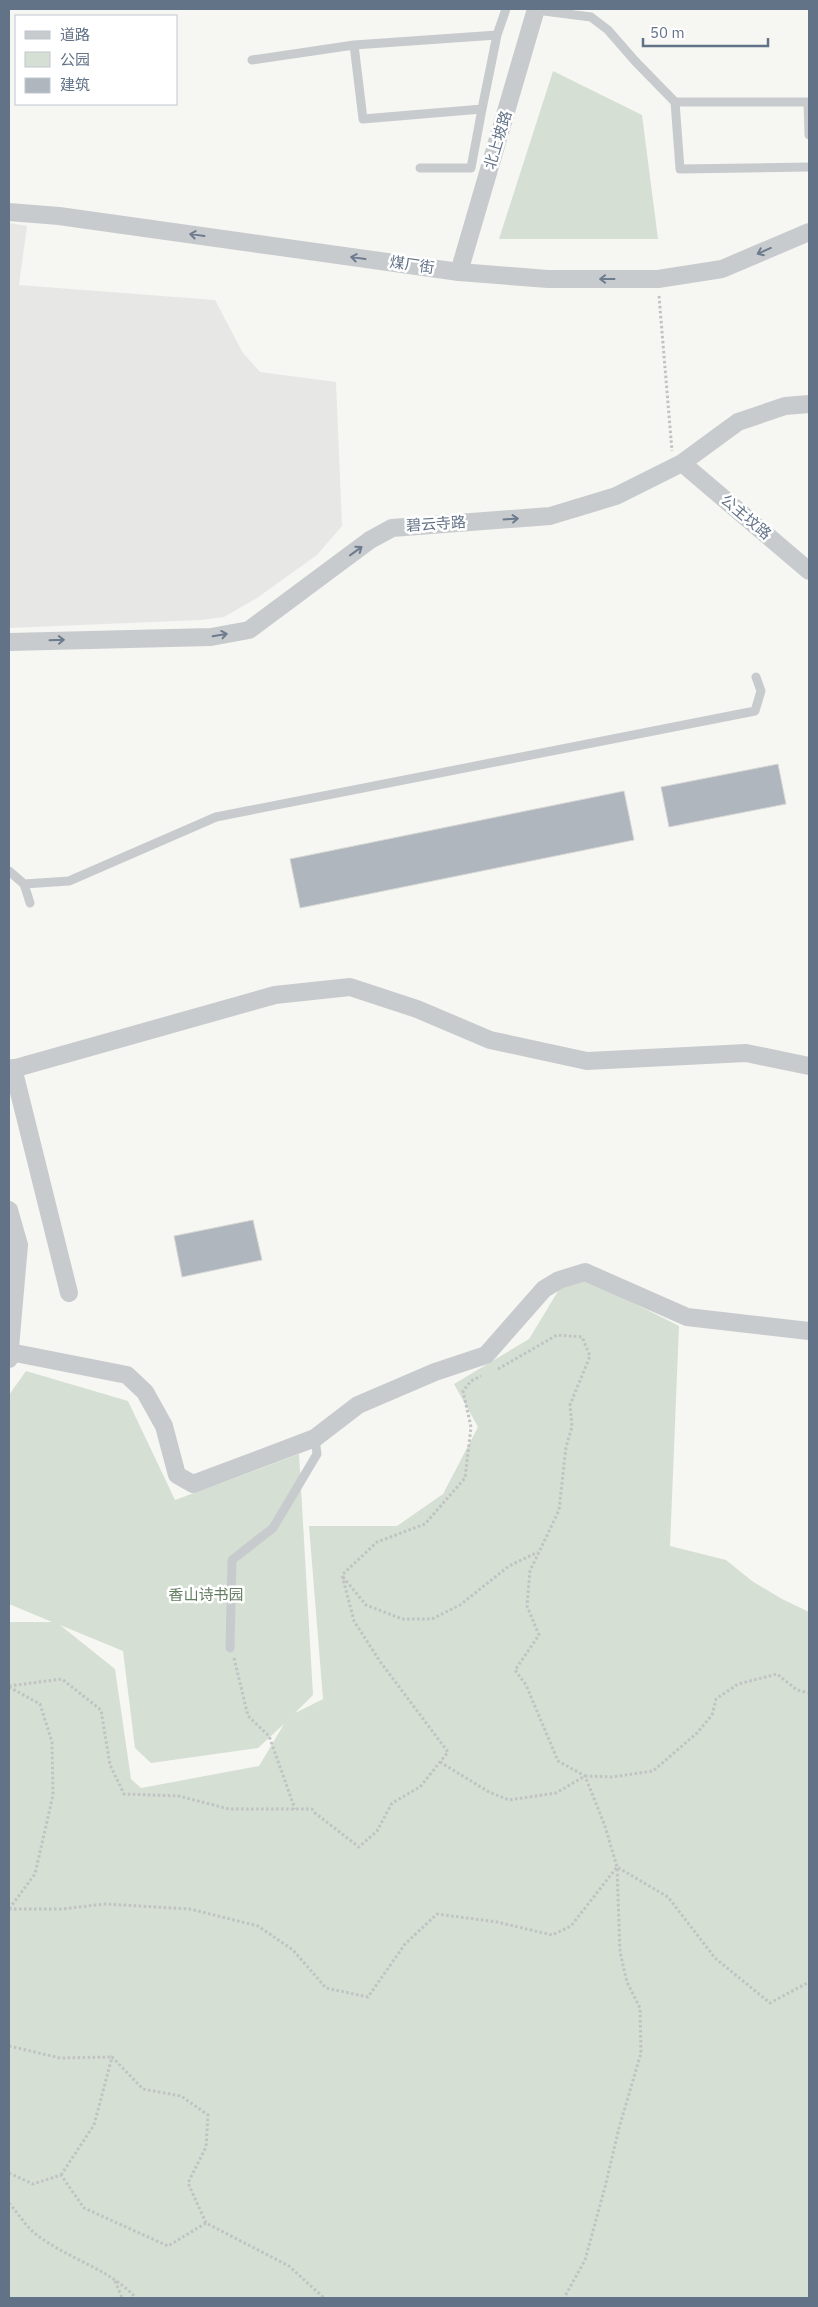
<svg xmlns="http://www.w3.org/2000/svg" width="818" height="2307" font-family="'IBM Plex Sans','Noto Sans SC',sans-serif">
<style>
.built{fill:#e7e8e6}
.green{fill:#d6dfd3;fill-rule:evenodd}
.building{fill:#b0b6bd;stroke:#d7d8d5}
.lines{fill:none;stroke-linecap:round;stroke-linejoin:round}
.path{stroke:#c0c2c4;stroke-width:3;stroke-dasharray:2.5 2.5;stroke-linecap:butt}
.service{stroke:#c8cbce;stroke-width:9}
.minor{stroke:#c8cbce;stroke-width:18}
.oneway{stroke:#6c7b8e}
.labels{text-anchor:middle;stroke-width:5;stroke-linejoin:round;paint-order:stroke}
.street-label{font-size:15px;fill:#627287;stroke:#fff}
.park-label{font-size:15px;fill:#647d62;stroke:#fff}
</style>
<rect width="100%" height="100%" fill="#f6f7f2"/>
<path class="built" d="M9 223 27 226 19 285 215 300 243 353 260 372 336 382 342 526 317 555 257 598 224 617 201 620 9 628Z"/>
<path class="green" d="M553 71 642 115 658 239H499Z
M586 1279 679 1326 670 1546 726 1560 752 1581 782 1599 809 1612V2298H9V1622H52L9 1604V1395L26 1371 128 1401 175 1500 299 1454 313 1695 295 1713 323 1699 309 1526H397L443 1494 478 1427 454 1384 529 1339 563 1283ZM60 1625 123 1651 135 1748 151 1763 258 1748 284 1724 259 1766 141 1788 131 1779 115 1669Z"/>
<path class="building" d="M778 764 786 804 669 827 661 787Z
M624 791 634 840 300 908 290 859Z
M253 1220 262 1260 182 1277 174 1236Z"/>
<g class="lines">
<path class="path" d="M659 296 672 451
M498 1369 557 1335 582 1337 590 1356 570 1405 572 1427 566 1447 559 1510 530 1571 527 1606 539 1635 515 1670 526 1685 558 1761 585 1776 605 1826 617 1867 620 1952 627 1982 640 2008 641 2053 619 2128 605 2187 585 2260 564 2298
M343 1577 366 1605 402 1619H432L460 1605 509 1566 538 1552
M234 1658 248 1716 269 1736 295 1809
M9 1686 62 1679 101 1710 110 1765 124 1794 179 1796 229 1809H312L315 1813 359 1847 377 1831 392 1803 420 1787 448 1752 379 1660 354 1621 342 1575 377 1542 425 1524 465 1478 471 1427 463 1391 471 1381 481 1376
M9 1687 40 1704 52 1742 53 1795 35 1874 9 1909
M440 1762 489 1792 509 1800 556 1793 585 1776 612 1777 653 1771 697 1733 712 1715 716 1699 738 1684 777 1674 797 1690 809 1693
M9 1909H62L105 1904 190 1909 258 1926 293 1950 326 1988 368 1997 405 1944 437 1914 497 1922 552 1935 571 1926 617 1867 668 1897 715 1958 770 2003 809 1982
M9 2046 60 2058 112 2057
M9 2173 33 2184 61 2175 84 2208 168 2246 206 2223 289 2266 324 2298
M61 2175 94 2125 112 2057 143 2089 181 2096 208 2115 206 2147 188 2183 206 2223
M9 2203C18 2213 26 2227 37 2235 68 2259 110 2269 136 2298
M115 2281 122 2298"/>
<path class="service" d="M536 10 591 17 608 30 635 61 675 102 680 169 809 167
M354 45 363 119 482 109 471 168H420
M252 60 354 45 497 35 506 9
M675 102H808L809 135
M482 109 497 35
M9 871 24 884 69 881 216 817 755 711 761 691 756 677
M24 884 30 903
M230 1648 232 1560 273 1528 317 1454 315 1438"/>
<path class="minor" d="M9 212 59 216 459 272 548 279H658L722 269 809 232
M459 272 536 9
M682 463 809 571
M9 642 211 637 249 630 370 540 392 528 550 516 616 496 682 463 738 422 785 406 809 404
M13 1068 69 1293
M9 1070 275 995 350 987 417 1009 490 1040 587 1061 746 1053 809 1066
M9 1210 19 1245 9 1359
M10 1352 127 1375 145 1392 164 1426 177 1475 193 1484 315 1438 358 1405 435 1372 486 1355 544 1289 559 1280 585 1272 687 1317 809 1331"/>
</g>
<defs><path id="oneway-shaft" d="M-6 0H5M1.5-3L5.5 0L1.5 3" fill="none" stroke-width="1.6" stroke-linecap="round" stroke-linejoin="round" transform="scale(1.25)"/></defs>
<g class="oneway">
<use href="#oneway-shaft" transform="translate(197 235) rotate(-172)"/>
<use href="#oneway-shaft" transform="translate(764 251) rotate(156)"/>
<use href="#oneway-shaft" transform="translate(358 258) rotate(-172)"/>
<use href="#oneway-shaft" transform="translate(607 279) rotate(-180)"/>
<use href="#oneway-shaft" transform="translate(511 519) rotate(-4)"/>
<use href="#oneway-shaft" transform="translate(356 551) rotate(-36)"/>
<use href="#oneway-shaft" transform="translate(220 635) rotate(-10)"/>
<use href="#oneway-shaft" transform="translate(57 640) rotate(-2)"/>
</g>
<g class="labels">
<g class="street-label">
<text transform="translate(498 140) rotate(-73)" y="5">北上坡路</text>
<text transform="translate(412 265) rotate(8)" y="5">煤厂街</text>
<text transform="translate(746 517) rotate(40)" y="5">公主坟路</text>
<text transform="translate(436 524) rotate(-4)" y="5">碧云寺路</text>
</g>
<g class="park-label">
<text x="206" y="1600">香山诗书园</text>
</g>
</g>
<rect width="818" height="2307" fill="none" stroke="#627287" stroke-width="20"/>
<rect x="15" y="15" width="162" height="90" fill="#ffffff" stroke="#c0c7cf"/>
<rect x="25" y="31" width="25" height="8" fill="#c8cbce" stroke="#c0c7cf"/>
<text x="60" y="40" font-size="15" fill="#627287">道路</text>
<rect x="25" y="52" width="25" height="15" fill="#d6dfd3" stroke="#c0c7cf"/>
<text x="60" y="65" font-size="15" fill="#627287">公园</text>
<rect x="25" y="78" width="25" height="15" fill="#b0b6bd" stroke="#c0c7cf"/>
<text x="60" y="90" font-size="15" fill="#627287">建筑</text>
<path d="M643 38v8h125v-8" fill="none" stroke="#627287" stroke-width="2.5"/>
<text x="650" y="38" font-size="15" fill="#627287" stroke="#ffffff" stroke-width="4" paint-order="stroke">50 m</text>
</svg>
